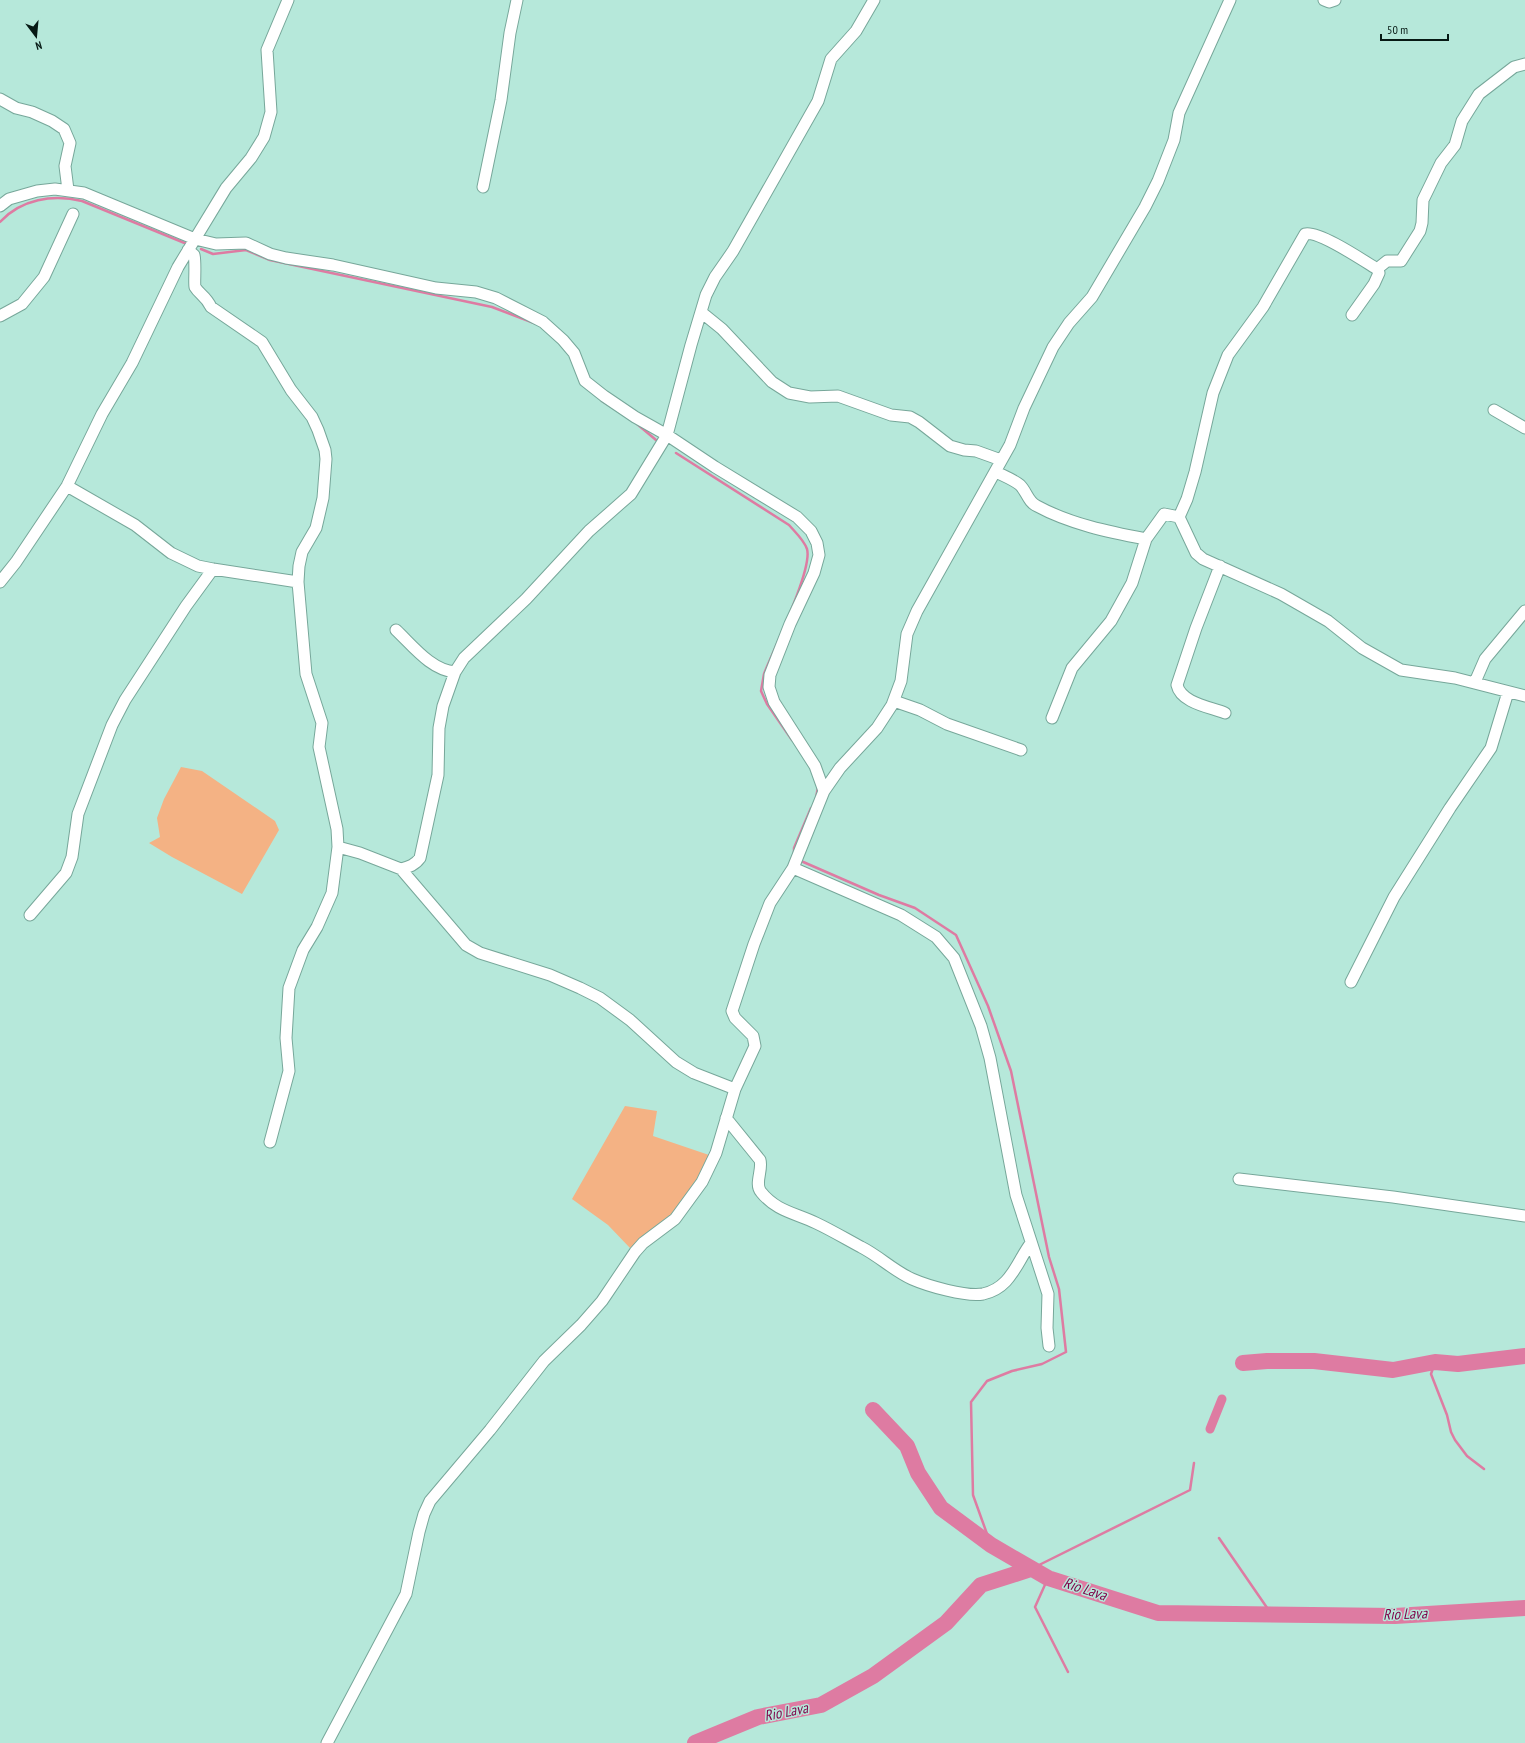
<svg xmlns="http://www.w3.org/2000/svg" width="1525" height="1743" font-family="'PT Sans Narrow',sans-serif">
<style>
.green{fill:#f4b284}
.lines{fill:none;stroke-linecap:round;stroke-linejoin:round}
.stream{stroke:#de7ba2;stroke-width:2.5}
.canal{stroke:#de7ba2;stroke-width:9}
.river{stroke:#de7ba2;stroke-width:16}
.minor-casing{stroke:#77a79a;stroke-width:13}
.minor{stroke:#fff;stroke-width:11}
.labels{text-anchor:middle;stroke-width:3;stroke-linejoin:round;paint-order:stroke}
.water-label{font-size:15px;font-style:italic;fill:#7f0048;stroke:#b6e8da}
</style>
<rect width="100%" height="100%" fill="#b6e8da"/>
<path class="green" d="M181 767 202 771 275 821 279 830 242 894 172 857 149 843 160 837 157 818 164 799Z
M625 1106 657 1111 653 1136 709 1155 698 1183 671 1218 630 1248 608 1225 572 1199Z"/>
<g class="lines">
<path class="stream" d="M0 222C21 199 53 194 82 201L187 244
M201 249 213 254 246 250 270 260 492 307 534 323
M602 401 613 408
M637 424 656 440
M676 453 789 525C795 532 804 540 807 549 813 569 773 651 764 674L761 691 767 704 792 740
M816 798 818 787
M794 854V848L811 808
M801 861 879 895 915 908 956 935 988 1006 1011 1071 1049 1257 1059 1289 1066 1352 1042 1364 1012 1371 987 1381 971 1402 973 1495 991 1545
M1435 1362 1431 1374 1447 1415 1451 1432 1455 1440 1467 1456 1484 1469
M1219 1538 1272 1615
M1031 1569 1190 1490 1194 1463
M1048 1578 1035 1607 1068 1672"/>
<path class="canal" d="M1210 1429 1222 1399"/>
<path class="river" d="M1243 1363 1267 1361H1314L1393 1370 1435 1362 1458 1364 1525 1356
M873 1410 907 1446 918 1473 941 1508 991 1545 1048 1578 1158 1613 1395 1616 1525 1608
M695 1743 758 1717 821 1705 873 1676 946 1623 981 1585 1031 1569"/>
<g class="minor-casing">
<path id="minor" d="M1324 0 1329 2 1335 0
M0 99 16 108 32 112 52 121 64 129 70 143 65 166 68 190
M483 187 501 100 510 33 517 0
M0 206 9 199 37 191 55 189 84 193 195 239 216 244 246 243 270 254 286 258 333 265 436 288 476 292 496 298 543 322 563 340 574 353 585 381 604 396 635 417 667 435 715 467 797 517 811 531 817 543 819 555 814 573 790 624 770 675 769 687 774 702 815 766 824 791 793 868 770 903 754 944 732 1011 735 1018 753 1036 755 1046 735 1089 716 1153 702 1182 675 1219 643 1243 635 1252 602 1301 581 1325 544 1361 490 1430 430 1501 424 1514 419 1532 406 1594 327 1743
M188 250 194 255C196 263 194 283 195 287 199 294 206 296 211 307L262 342 291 390 312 417 318 430 325 450 326 459 323 498 316 528 302 552 299 566 298 582 306 674 322 723 319 747 337 829 338 847 360 853 401 869C409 867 415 865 420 858L438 775 439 728 443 706 455 672 464 658 526 599 589 531 631 494 667 435 691 345 706 295 715 277 733 251 818 101 831 59 856 31 874 0
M1377 269 1387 261H1401L1420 231 1422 223 1423 200 1441 163 1455 145 1462 121 1479 94 1514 67 1525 64
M701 312 722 329 772 382 789 393 810 397 838 396 891 415 910 417 919 422 950 446 964 450 976 451 1001 460
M1352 315 1374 284 1379 273 1377 269C1364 261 1318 230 1305 234L1263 307 1228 355 1213 393 1195 472 1187 499 1179 517 1196 553 1203 559 1281 594 1328 621 1362 648 1401 670 1455 678 1525 696
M0 316 22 304 44 277 73 214
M1494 410 1525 428
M996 472C1004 476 1014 480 1020 485 1027 492 1028 502 1037 506 1070 524 1109 532 1146 539
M67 486 135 525 171 553 198 566 213 569 298 582
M1220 566 1196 628 1177 685C1181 703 1210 707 1225 713
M0 582 16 562 67 486 102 414 132 363 178 267 226 188 251 158 264 137 271 112 267 50 288 0
M396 630C413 646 431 670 455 672
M1475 682 1485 659 1525 611
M894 701 920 710 947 724 1021 750
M1052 718 1072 668 1111 621 1132 583 1146 539 1164 514 1179 517
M824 791 840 768 877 728 892 705 901 681 907 634 917 611 1010 445 1024 408 1053 347 1069 323 1092 297 1145 207 1158 181 1174 140 1179 113 1230 0
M793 868 901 915 936 937 954 958 981 1026 990 1058 1016 1195 1048 1294 1047 1328 1049 1346
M401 869 466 945 480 953 550 975 580 988 600 998 630 1020 676 1062 694 1073 735 1089
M30 915 66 873 72 857 78 814 112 725 125 700 186 606 213 569
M1351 982 1394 897 1450 808 1491 748 1508 692
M726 1118 760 1160C763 1170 754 1184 761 1192 776 1211 795 1213 816 1223 831 1230 846 1239 861 1247 879 1256 894 1271 912 1279 928 1286 966 1297 983 1294 1011 1288 1016 1263 1031 1243
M270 1142 289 1071 286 1038 289 988 303 950 317 927 332 893 338 847
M1239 1179 1393 1197 1525 1216"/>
</g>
<use href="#minor" class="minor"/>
</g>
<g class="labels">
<g class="water-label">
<text transform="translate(1085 1589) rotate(18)" y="5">Rio Lava</text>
<text transform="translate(1405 1614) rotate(-2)" y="5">Rio Lava</text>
<text transform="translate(786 1712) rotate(-11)" y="5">Rio Lava</text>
</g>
</g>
<g transform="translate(36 36) rotate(164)" stroke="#b6e8da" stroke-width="3" paint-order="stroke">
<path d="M0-3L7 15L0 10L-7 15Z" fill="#061914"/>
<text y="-6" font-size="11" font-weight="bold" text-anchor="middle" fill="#061914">N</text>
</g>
<path d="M1381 34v6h67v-6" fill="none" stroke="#061914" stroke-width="2"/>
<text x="1387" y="34" font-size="12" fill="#061914" stroke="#b6e8da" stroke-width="3" paint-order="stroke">50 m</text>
</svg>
